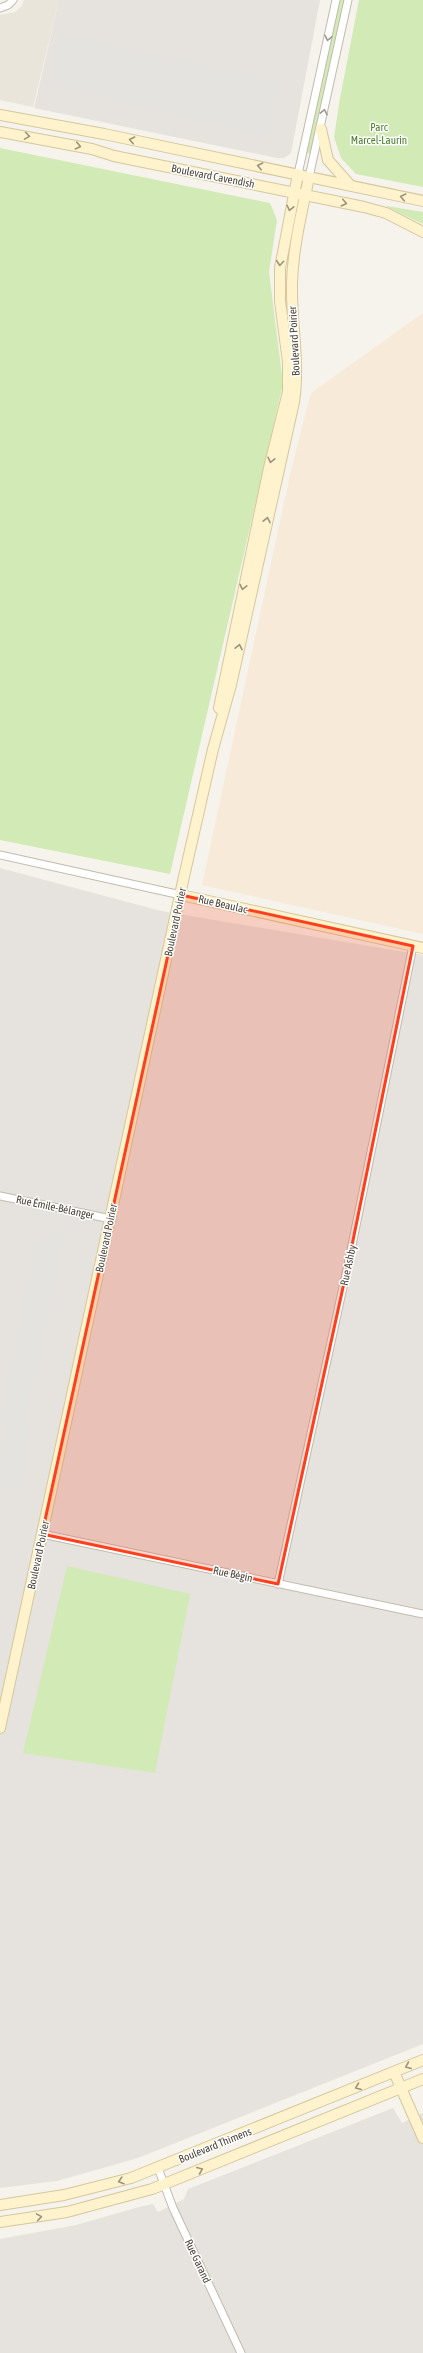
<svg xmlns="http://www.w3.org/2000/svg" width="423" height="2353" font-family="'Asap Condensed',sans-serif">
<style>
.residential{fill:#eae5da}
.commercial{fill:#f7ead8}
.industrial{fill:#e6e2dd}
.green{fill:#d2eab5}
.parking{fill:#e5e3e0}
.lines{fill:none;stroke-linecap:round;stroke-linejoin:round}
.street-casing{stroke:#c2bbae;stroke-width:9}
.secondary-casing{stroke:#d6c79b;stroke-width:12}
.street{stroke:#fff;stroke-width:7}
.secondary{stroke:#fff3cd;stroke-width:10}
.oneway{stroke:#9c9892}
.oneway2{stroke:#9c937c}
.marked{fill:#fc3f1d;fill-opacity:0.2;stroke:#fc3f1d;stroke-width:3;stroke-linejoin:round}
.labels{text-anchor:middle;stroke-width:3;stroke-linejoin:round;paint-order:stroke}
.park-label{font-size:11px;fill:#4a7f2a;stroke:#fff}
.street-label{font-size:11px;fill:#4b4439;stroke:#fff}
</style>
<rect width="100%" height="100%" fill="#f6f3ec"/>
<path class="residential" d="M24 0H59L33 107 0 100V15L15 12 22 6Z"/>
<path class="commercial" d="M423 313V934L202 885 291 470 311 393Z"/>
<path class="industrial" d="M59 0H320L291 153 284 158H277L34 108Z
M0 868 161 911 423 955V2044L138 2158 57 2181 0 2188Z
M393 2108 402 2123 423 2113V2353H0V2239L76 2225 139 2207 153 2204 158 2212 184 2199 188 2189Z"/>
<path class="green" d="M339 0H345L312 154 306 153Z
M359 0H423V187L356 174 341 158 334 137 340 98Z
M0 148 270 203 277 220 269 272 283 384 170 874 0 840Z
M387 206 423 212V224L387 207Z
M67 1566 190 1594 155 1773 23 1753Z"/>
<path class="parking" d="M60 35 278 81 268 136 50 85Z
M39 1233 64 1238 24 1427 32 1429 19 1493 0 1489V1459L7 1426 0 1424V1417Z"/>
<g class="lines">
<g class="street-casing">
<path id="street" d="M0 8 8 5 13 0
M298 174 336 0
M309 177 348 0
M0 855 181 895
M0 1196 111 1219
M42 1534 423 1614
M278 1584 349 1260 413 946
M158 2168 173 2208 241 2353"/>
</g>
<g class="secondary-casing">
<path id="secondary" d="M0 115 104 134 423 201
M321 129 328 160 350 185
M0 132 92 149 114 156 364 207 386 213 423 232
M219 708 269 468 288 392V362L280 301V268L298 174
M181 895 423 948
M0 1728 183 881 213 749 231 685 294 402C300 362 291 323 292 283 293 247 302 212 309 177
M394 2072 423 2138
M0 2205 64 2195 131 2178 423 2060
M0 2222 67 2212 152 2189 423 2079"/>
</g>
<use href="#street" class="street"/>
<use href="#secondary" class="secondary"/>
</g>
<defs><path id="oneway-chevron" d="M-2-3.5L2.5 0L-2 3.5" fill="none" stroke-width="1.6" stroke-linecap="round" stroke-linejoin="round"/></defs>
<g class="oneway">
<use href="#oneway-chevron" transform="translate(328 38) rotate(102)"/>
<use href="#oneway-chevron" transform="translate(324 112) rotate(-78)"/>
</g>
<g class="oneway2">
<use href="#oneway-chevron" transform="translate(27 136) rotate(9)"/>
<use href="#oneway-chevron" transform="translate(132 140) rotate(-168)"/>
<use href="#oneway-chevron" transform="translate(78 146) rotate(12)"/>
<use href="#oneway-chevron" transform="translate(260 166) rotate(-168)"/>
<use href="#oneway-chevron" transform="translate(403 197) rotate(-168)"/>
<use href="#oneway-chevron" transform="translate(344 203) rotate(12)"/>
<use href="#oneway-chevron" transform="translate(290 208) rotate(103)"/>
<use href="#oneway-chevron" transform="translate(280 263) rotate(95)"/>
<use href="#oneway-chevron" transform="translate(271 460) rotate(103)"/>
<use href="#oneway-chevron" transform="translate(267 520) rotate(-78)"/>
<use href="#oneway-chevron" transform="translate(243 587) rotate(102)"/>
<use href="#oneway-chevron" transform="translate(239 647) rotate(-78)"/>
<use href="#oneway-chevron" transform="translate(408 2066) rotate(158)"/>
<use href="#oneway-chevron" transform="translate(358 2087) rotate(158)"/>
<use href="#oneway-chevron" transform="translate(200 2170) rotate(-22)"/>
<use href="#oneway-chevron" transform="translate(121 2181) rotate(163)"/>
<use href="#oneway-chevron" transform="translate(39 2217) rotate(-9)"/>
</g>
<path class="marked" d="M181 895 413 946 349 1260 278 1584 42 1534Z"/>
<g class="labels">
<g class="park-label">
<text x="379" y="131">Parc<tspan x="379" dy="13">Marcel-Laurin</tspan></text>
</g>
<g class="street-label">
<text transform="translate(213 176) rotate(11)" y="4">Boulevard Cavendish</text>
<text transform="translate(294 341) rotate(-93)" y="4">Boulevard Poirier</text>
<text transform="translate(223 904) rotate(13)" y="4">Rue Beaulac</text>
<text transform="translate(175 922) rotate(-78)" y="4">Boulevard Poirier</text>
<text transform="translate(55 1207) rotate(12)" y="4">Rue Émile-Bélanger</text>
<text transform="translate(106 1238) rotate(-78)" y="4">Boulevard Poirier</text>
<text transform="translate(348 1265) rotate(-78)" y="4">Rue Ashby</text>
<text transform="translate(38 1555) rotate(-78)" y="4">Boulevard Poirier</text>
<text transform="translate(233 1574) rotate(12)" y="4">Rue Bégin</text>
<text transform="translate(215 2145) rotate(-22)" y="4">Boulevard Thimens</text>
<text transform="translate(198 2261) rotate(65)" y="4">Rue Garand</text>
</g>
</g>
</svg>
